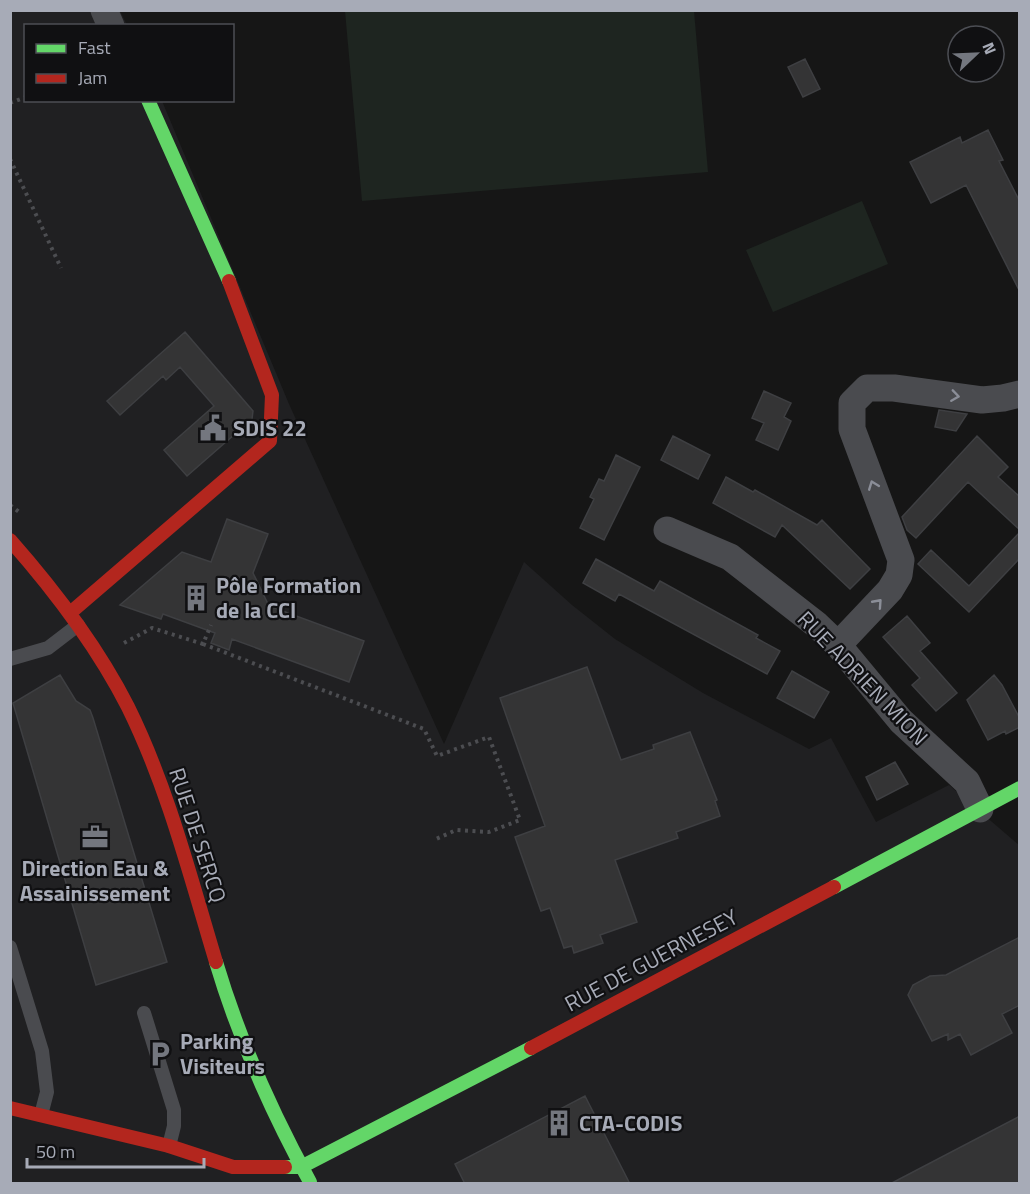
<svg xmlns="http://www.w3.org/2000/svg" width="1030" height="1194" font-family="'Titillium Web',sans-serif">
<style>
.built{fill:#202022}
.green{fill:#1e2520}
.building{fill:#343435;stroke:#3e3f42;stroke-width:1.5}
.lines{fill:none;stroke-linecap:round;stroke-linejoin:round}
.path{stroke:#4c4d51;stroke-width:4;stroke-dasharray:3 4.5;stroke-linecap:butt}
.lane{stroke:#4a4b4f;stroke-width:14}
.street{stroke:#4a4b4f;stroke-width:27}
.fast{stroke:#63d668;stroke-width:14}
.jam{stroke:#b3261e;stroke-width:14}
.oneway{stroke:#8b8e98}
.labels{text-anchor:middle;stroke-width:4.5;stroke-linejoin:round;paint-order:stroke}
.poi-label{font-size:22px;font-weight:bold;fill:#a7abb7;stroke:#101012;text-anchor:start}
.street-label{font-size:22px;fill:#a7abb7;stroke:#101012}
</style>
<rect width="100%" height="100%" fill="#161616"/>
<path class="built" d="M10 11H120L127 25 26 26V100L162 101 289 404 444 744 524 562 572 605 615 639 703 693 809 749 831 738 876 822 949 785 1019 845V1183H11Z"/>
<path class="green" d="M345 11H694L708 172 362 201Z
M862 201 888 264 773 312 746 250Z"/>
<path class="building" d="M805 59 820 89 803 97 788 67Z
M988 130 1003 160 999 161 1020 202V292L966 185 931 203 910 162 960 137 962 143Z
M185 332 253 411 252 419 187 476 164 450 214 406 180 367 166 380 163 376 120 415 107 401Z
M764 391 791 403 784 417 791 421 778 450 756 440 764 423 752 418Z
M939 410 967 414 956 431 935 427Z
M673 436 710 455 698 479 661 460Z
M977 436 1008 467 998 477 1020 497V530L968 482 916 538 907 530 902 517Z
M616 455 640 467 604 540 580 528 594 499 590 497 599 479 604 481Z
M726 477 753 492 755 490 817 525 822 520 870 569 850 589 782 525 775 537 713 503Z
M227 519 268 534 253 573 269 606 364 641 349 682 232 639 229 650 211 643 215 633 163 614 161 619 120 605 182 552 211 562Z
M1020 532V558L969 612 918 564 931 550 969 586Z
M596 559 654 591 660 581 758 635 756 638 780 651 767 674 619 594 615 601 583 583Z
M907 616 930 643 920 651 957 693 936 711 912 685 920 678 883 637Z
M587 667 621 760 654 749 653 745 690 732 717 800 715 801 720 816 676 832 678 838 615 860 637 922 600 935 603 943 574 953 572 946 564 948 550 908 541 911 515 837 545 826 500 698Z
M792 671 829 692 814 718 777 698Z
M60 675 76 701 90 710 93 718 167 962 96 985 13 703Z
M994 675 1002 685 1020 719V727L1006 734 1005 731 988 740 967 700Z
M895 762 908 784 877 800 866 777Z
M1020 937V1005L1002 1014 1012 1033 971 1055 960 1034 948 1040V1034L932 1041 908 995 913 985 930 976 946 975Z
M585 1096 630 1184H465L455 1164Z
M1020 1116V1184H890Z"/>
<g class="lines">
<path class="path" d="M10 103 26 97
M10 159 61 268
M10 505 19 512
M124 643 152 628 203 644 211 625
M203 644 424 729 437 756 489 737 520 820 489 832 456 830 434 840"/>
<path class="lane" d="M10 659 48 648 78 625
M10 947 42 1051 47 1092 41 1115
M144 1013 174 1110V1126L169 1146"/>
<path class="street" d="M104 10 111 26
M667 530 730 557 817 625 838 645 901 721 967 782 980 809
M838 645 890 590 899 575 901 560 852 429V403L867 388H894L982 400 1003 398 1020 394"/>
<path class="fast" d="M148 100 229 281
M834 887 1020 788
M216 962C239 1039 271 1111 310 1182
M285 1167H301L531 1048"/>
<path class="jam" d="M10 540C55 591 97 646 128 707 168 788 190 876 216 962
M70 613 270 441 272 395 229 281
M531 1048 834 887
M10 1108 169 1146 233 1167H285"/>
</g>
<defs><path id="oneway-chevron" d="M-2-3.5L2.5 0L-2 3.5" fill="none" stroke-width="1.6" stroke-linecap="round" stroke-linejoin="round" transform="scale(1.5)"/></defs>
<g class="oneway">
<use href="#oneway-chevron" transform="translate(955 396) rotate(8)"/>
<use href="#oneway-chevron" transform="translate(873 485) rotate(-111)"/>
<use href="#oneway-chevron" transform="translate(878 603) rotate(-48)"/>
</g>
<defs>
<g id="civic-bare" transform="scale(2.07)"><path d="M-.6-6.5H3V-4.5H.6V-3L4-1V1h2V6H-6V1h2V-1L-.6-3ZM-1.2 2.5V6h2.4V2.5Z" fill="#74777f" stroke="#101012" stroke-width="2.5" paint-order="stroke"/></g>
<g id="building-bare" transform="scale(2.07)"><path d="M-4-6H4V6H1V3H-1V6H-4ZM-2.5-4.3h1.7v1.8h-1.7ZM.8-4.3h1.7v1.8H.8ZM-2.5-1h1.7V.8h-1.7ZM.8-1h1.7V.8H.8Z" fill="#74777f" stroke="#101012" stroke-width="2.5" paint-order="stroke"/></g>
<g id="office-bare" transform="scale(2.07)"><path d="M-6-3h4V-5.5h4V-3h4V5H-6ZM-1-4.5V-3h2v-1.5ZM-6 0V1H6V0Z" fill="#74777f" stroke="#101012" stroke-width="2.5" paint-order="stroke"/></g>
<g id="parking-bare" transform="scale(2.07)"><path d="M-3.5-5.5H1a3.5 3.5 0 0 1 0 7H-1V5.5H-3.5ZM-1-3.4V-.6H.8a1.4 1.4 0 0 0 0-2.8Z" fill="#74777f" stroke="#101012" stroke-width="2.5" paint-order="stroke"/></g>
</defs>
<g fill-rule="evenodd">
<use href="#civic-bare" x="213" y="428"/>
<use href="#building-bare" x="196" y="598"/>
<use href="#office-bare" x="95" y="837"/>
<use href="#parking-bare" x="160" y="1054"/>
<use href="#building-bare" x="559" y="1123"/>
</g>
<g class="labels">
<g class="poi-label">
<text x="233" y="436">SDIS 22</text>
<text x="216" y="593">Pôle Formation<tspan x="216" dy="25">de la CCI</tspan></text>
<text x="95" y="876" text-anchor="middle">Direction Eau &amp;<tspan x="95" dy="25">Assainissement</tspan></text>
<text x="180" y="1049">Parking<tspan x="180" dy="25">Visiteurs</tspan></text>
<text x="579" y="1131">CTA-CODIS</text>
</g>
<g class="street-label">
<text transform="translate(863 678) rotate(46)" y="8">RUE ADRIEN MION</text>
<text transform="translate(198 835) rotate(72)" y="8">RUE DE SERCQ</text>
<text transform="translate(651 960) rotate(-28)" y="8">RUE DE GUERNESEY</text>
</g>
</g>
<rect width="1030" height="1194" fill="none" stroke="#a7abb7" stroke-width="24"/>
<rect x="24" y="24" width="210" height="78" fill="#101012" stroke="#4c4e54" stroke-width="1.5"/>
<rect x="36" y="44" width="30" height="9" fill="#63d668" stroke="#4c4e54" stroke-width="1.5"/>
<text x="78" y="54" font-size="18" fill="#a7abb7">Fast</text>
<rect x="36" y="74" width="30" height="9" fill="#b3261e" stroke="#4c4e54" stroke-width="1.5"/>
<text x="78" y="84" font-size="18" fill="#a7abb7">Jam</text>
<g transform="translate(976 54) rotate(67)"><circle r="28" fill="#101012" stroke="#4c4e54" stroke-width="1.5"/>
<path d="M0-4.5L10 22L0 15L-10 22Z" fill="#74777f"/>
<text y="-9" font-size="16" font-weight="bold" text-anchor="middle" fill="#a7abb7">N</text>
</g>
<path d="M27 1158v9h177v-9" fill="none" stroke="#a7abb7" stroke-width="3"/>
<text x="36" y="1158" font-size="18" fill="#a7abb7" stroke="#101012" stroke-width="4.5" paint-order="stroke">50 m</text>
</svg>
